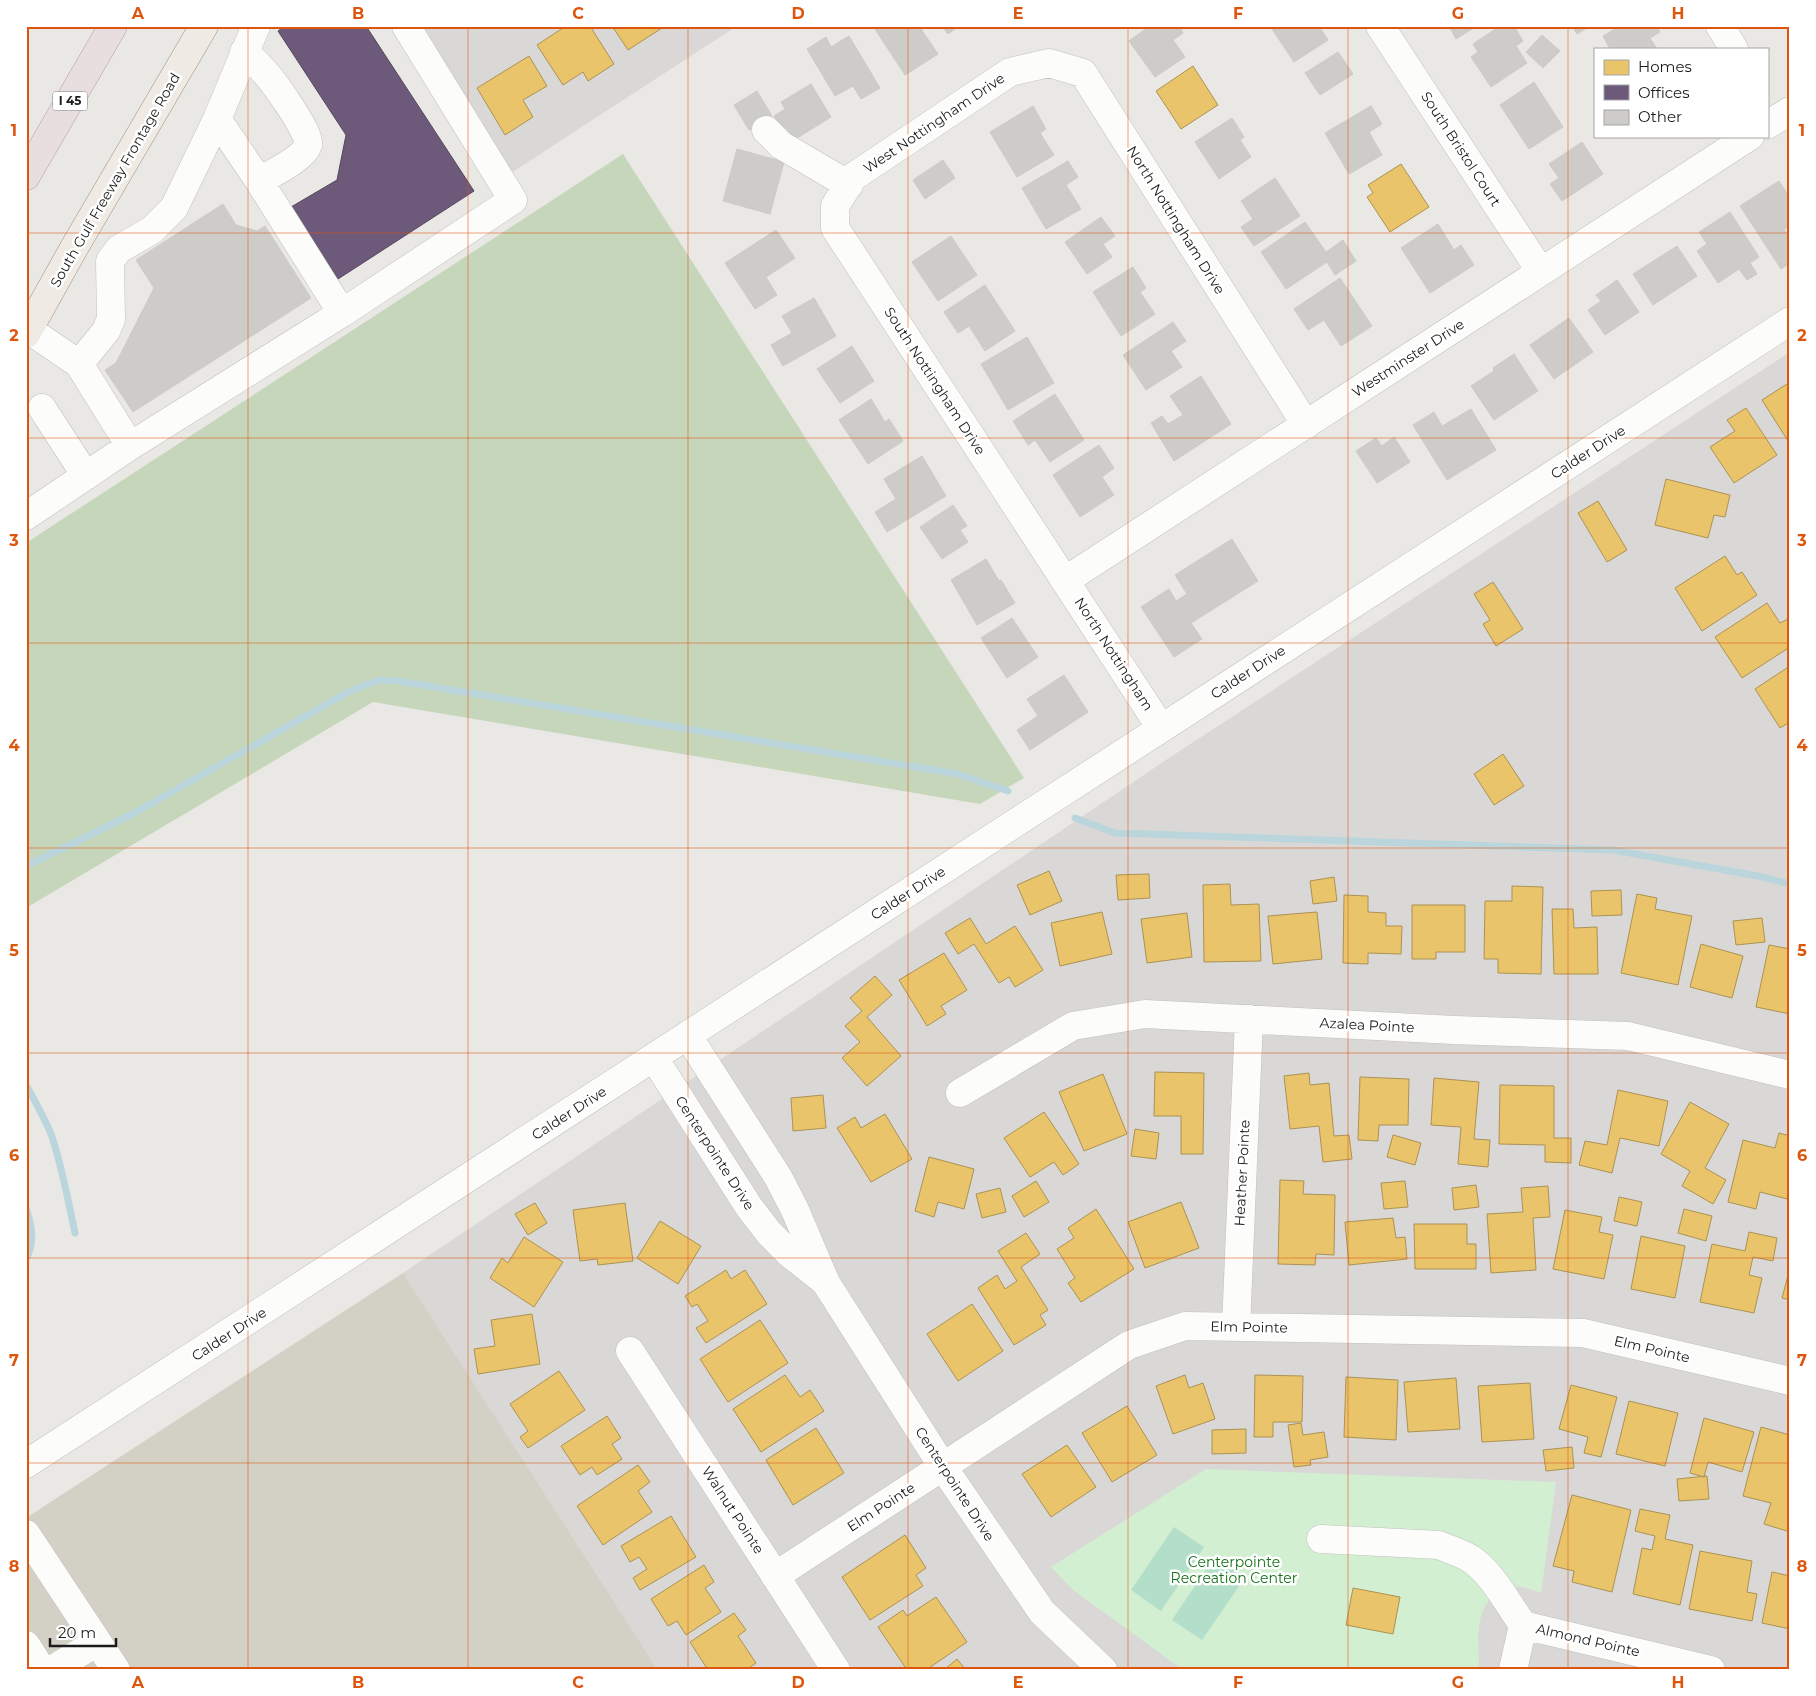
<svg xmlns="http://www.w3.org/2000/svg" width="1816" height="1696" font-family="Montserrat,sans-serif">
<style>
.residential{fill:#d9d8d6}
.construction{fill:#d3d1c6}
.forest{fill:#c6d6bb}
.park{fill:#d3efd2}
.pitch{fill:#b2deca}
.water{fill:#bad5db}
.homes{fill:#e9c46a;stroke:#ac9253}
.offices{fill:#6d597a;stroke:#55475e}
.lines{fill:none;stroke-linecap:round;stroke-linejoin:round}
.stream{stroke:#bad5db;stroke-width:7}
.building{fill:#ceccc9;stroke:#cdcac6}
.minor-casing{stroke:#c1c0bf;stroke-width:29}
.major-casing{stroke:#9e9483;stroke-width:29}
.highway-casing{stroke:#bc9ea7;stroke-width:29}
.minor{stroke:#fcfcfb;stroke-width:28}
.major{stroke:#efeae4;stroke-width:28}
.highway{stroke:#e8dee0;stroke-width:28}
.grid{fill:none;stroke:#de560d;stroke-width:1;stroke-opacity:0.55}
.labels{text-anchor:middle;stroke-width:5;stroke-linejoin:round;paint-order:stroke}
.shield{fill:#fff;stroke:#606060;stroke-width:1}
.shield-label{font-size:12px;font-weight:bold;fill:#1c1c1c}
.street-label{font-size:14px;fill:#1c1c1c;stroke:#fff}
.park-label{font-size:14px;fill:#147019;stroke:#fff}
.neatline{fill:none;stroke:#de560d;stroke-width:2}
.grid-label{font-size:16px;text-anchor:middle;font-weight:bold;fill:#de560d}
</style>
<rect width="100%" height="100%" fill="#eae8e4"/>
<path class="residential" d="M421 26H737L511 173Z
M1790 352V1670H658L403 1273 1172 756Z"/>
<path class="construction" d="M403 1273 658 1670H26V1518Z"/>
<path class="forest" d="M623 154 1024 778 980 804 373 702 26 908V543Z"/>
<path class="park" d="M1206 1469 1556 1482 1541 1593C1522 1586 1515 1583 1497 1594 1473 1609 1479 1644 1479 1670H1183L1072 1589 1051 1567Z"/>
<path class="pitch" d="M1174 1527 1204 1547 1161 1611 1131 1590Z
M1216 1555 1246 1576 1202 1640 1172 1620Z"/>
<path class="water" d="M26 1196C34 1222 42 1241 26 1266Z"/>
<path class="homes" d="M566 26H590L614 64 588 81 583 72 563 85 537 45Z
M612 26H665L628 50Z
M529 56 547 86 523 100 533 117 505 135 477 88Z
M1193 66 1218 105 1181 129 1156 91Z
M1401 164 1429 207 1390 232 1367 197 1373 193 1368 185Z
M1790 382V444L1762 400Z
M1746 408 1777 455 1734 483 1710 447 1735 431 1727 420Z
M1666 479 1730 495 1725 517 1714 515 1708 538 1655 525Z
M1598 501 1627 550 1607 562 1578 513Z
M1725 556 1737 575 1742 572 1757 595 1702 631 1675 588Z
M1493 582 1523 629 1496 646 1483 624 1490 620 1474 594Z
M1767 603 1780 623 1790 618V647L1742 678 1715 637Z
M1790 666V722L1780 728 1755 689Z
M1503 754 1524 786 1494 805 1474 774Z
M1049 871 1062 901 1030 915 1017 885Z
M1149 874 1150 898 1118 900 1116 875Z
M1334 877 1337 901 1313 904 1310 881Z
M1230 884 1231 905 1259 904 1261 961 1204 962 1203 885Z
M1512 886 1543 887 1541 974 1498 973V959H1484L1485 901H1512Z
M1621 890 1622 915 1592 916 1591 891Z
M1637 894 1657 898 1655 909 1692 916 1678 985 1621 973Z
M1344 895 1368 896V912L1386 913V926H1402L1401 954 1368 953V964L1343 963Z
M1412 905H1465V952H1436V959H1412Z
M1552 909H1573L1574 928 1597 927 1598 974H1554Z
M1102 912 1112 954 1060 966 1051 923Z
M1317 912 1322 959 1273 964 1268 916Z
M1187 913 1192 957 1147 963 1141 919Z
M970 918 986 944 1015 926 1043 970 1015 987 1009 977 999 983 974 944 958 954 945 933Z
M1762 918 1765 942 1736 945 1733 921Z
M1701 944 1743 956 1732 998 1690 987Z
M1769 945 1790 949V1014L1756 1007Z
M944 953 967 990 941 1006 946 1014 927 1026 899 980Z
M875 976 892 995 867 1017 901 1056 867 1086 842 1058 860 1042 845 1026 862 1011 850 998Z
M1155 1072 1204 1073 1203 1154H1181V1116H1154Z
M1309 1073 1310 1085 1329 1083 1334 1136 1349 1135 1352 1159 1323 1162 1319 1126 1290 1129 1284 1076Z
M1103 1074 1127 1134 1084 1151 1059 1092Z
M1360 1077 1409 1079 1408 1125H1379L1378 1141 1358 1140Z
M1434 1078 1479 1082 1474 1139 1490 1140 1488 1167 1458 1164 1461 1127 1431 1125Z
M1500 1085 1554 1086V1138H1571V1163L1545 1162V1145L1499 1144Z
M1618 1090 1668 1101 1659 1146 1620 1138 1612 1173 1579 1165 1585 1141 1607 1145Z
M823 1095 826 1128 793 1131 791 1098Z
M1690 1102 1729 1124 1705 1168 1726 1180 1713 1204 1682 1186 1690 1171 1661 1154Z
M1044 1112 1079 1164 1063 1175 1054 1162 1030 1177 1004 1138Z
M885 1114 912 1159 871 1182 837 1128 855 1117 861 1128Z
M1135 1129 1159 1133 1156 1159 1131 1156Z
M1779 1133 1790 1136V1189L1787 1199 1760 1192 1756 1209 1728 1202 1743 1140 1775 1148Z
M1393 1135 1421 1143 1415 1165 1387 1157Z
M929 1157 974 1169 964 1209 938 1202 934 1217 915 1211Z
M1280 1180 1304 1181 1303 1194 1335 1195 1334 1255 1316 1254 1315 1265 1278 1264Z
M1036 1181 1049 1202 1024 1217 1012 1196Z
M1405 1181 1408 1207 1384 1209 1381 1183Z
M1476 1185 1479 1207 1454 1210 1452 1188Z
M1548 1186 1550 1217 1533 1218 1536 1270 1491 1273 1487 1214 1523 1212 1521 1188Z
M1000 1188 1006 1212 982 1218 976 1194Z
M1619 1197 1642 1202 1637 1226 1614 1221Z
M1181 1202 1199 1248 1145 1268 1128 1222Z
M535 1203 547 1223 528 1235 515 1214Z
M625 1203 633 1261 598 1265 597 1259 580 1261 573 1210Z
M1096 1209 1134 1269 1081 1302 1068 1283 1075 1278 1057 1249 1074 1238 1068 1228Z
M1684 1209 1712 1216 1706 1241 1678 1233Z
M1565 1210 1602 1217 1599 1232 1613 1235 1604 1279 1553 1269Z
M1393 1218 1396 1238 1405 1237 1407 1259 1349 1265 1345 1222Z
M660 1221 701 1246 678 1284 637 1258Z
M1414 1224H1467V1244H1476V1269H1415Z
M1749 1232 1777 1238 1773 1261 1753 1257 1749 1275 1762 1278 1754 1313 1700 1302 1712 1244 1745 1251Z
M1026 1233 1040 1254 1021 1267 1048 1310 1040 1315 1046 1325 1014 1345 978 1288 997 1275 1005 1289 1017 1281 998 1251Z
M1641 1236 1685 1246 1675 1298 1631 1289Z
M524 1237 563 1262 534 1307 490 1278 502 1258 508 1263Z
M1790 1268V1300L1782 1298Z
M726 1270 731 1279 745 1270 767 1304 706 1343 696 1328 708 1321 697 1304 692 1307 685 1296Z
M972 1304 1003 1351 958 1381 927 1334Z
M532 1314 540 1364 478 1374 474 1349 495 1346 491 1320Z
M760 1320 788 1363 728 1402 700 1359Z
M559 1371 585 1410 528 1448 520 1437 528 1431 510 1404Z
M785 1375 800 1397 810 1390 824 1411 761 1452 733 1409Z
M1185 1375 1189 1388 1203 1383 1215 1419 1173 1434 1156 1386Z
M1255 1375 1303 1376 1302 1422H1273V1437H1254Z
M1346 1377 1398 1380 1396 1440 1344 1437Z
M1456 1378 1460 1429 1408 1432 1404 1382Z
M1530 1383 1534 1439 1482 1442 1478 1386Z
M1571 1385 1617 1397 1601 1457 1584 1453 1588 1437 1559 1429Z
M1629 1401 1678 1413 1665 1466 1616 1454Z
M1127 1406 1157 1455 1112 1482 1082 1433Z
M607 1416 621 1438 612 1444 622 1459 597 1475 592 1467 580 1475 561 1446Z
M1704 1418 1754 1432 1742 1472 1708 1462 1704 1477 1690 1473Z
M1301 1423 1303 1435 1324 1432 1328 1457 1310 1460 1311 1465 1294 1467 1288 1425Z
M1761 1427 1790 1435V1532L1764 1524 1771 1503 1743 1496Z
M816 1428 844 1473 793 1505 766 1460Z
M1246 1429V1453L1212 1454V1430Z
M1067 1445 1096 1487 1051 1517 1022 1474Z
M1572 1447 1574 1468 1546 1471 1543 1450Z
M638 1465 650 1482 638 1491 652 1512 603 1545 577 1506Z
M1707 1476 1709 1499 1679 1501 1677 1479Z
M1572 1495 1631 1510 1612 1592 1572 1582 1574 1571 1553 1566Z
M1640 1509 1670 1515 1665 1539 1693 1545 1680 1605 1633 1594 1642 1548 1652 1550 1655 1536 1635 1531Z
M671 1516 696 1557 640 1590 633 1578 647 1569 639 1557 630 1562 621 1546Z
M905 1535 926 1568 916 1575 923 1586 870 1620 842 1577Z
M1700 1551 1752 1561 1747 1592 1757 1594 1752 1621 1689 1609Z
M704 1565 714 1582 705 1588 721 1612 686 1635 677 1621 668 1626 651 1599Z
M1772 1572 1790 1576V1629L1762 1623Z
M1353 1588 1400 1597 1393 1634 1346 1625Z
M936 1597 967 1642 926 1670H907L878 1627 903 1610 907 1616Z
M734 1613 746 1630 738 1636 756 1663 746 1670H708L690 1642Z
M957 1659 966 1670H944Z"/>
<path class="offices" d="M285 26H366L474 191 338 279 291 207 337 180 346 135 278 31Z"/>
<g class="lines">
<path class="stream" d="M1075 818 1115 833 1613 850 1758 876 1790 884
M26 866 131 815 350 691 379 680 398 681 958 774 1008 791
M26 1085C35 1101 44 1117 51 1134 62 1166 68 1200 75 1233"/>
</g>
<path class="building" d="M873 26H919L938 54 905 75Z
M942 26H959L948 34Z
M1150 26H1179L1183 33 1173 40 1185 57 1155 77 1129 41Z
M1270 26H1319L1328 40 1294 62Z
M1449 26H1477L1456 39Z
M1500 26H1514L1523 41 1516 46 1527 63 1491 87 1471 57 1478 52 1473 44Z
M1572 26H1590L1577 34Z
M1620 26H1656L1660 32 1650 38 1657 49H1610L1603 36Z
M1542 35 1560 51 1543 68 1526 52Z
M849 36 880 88 861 99 853 86 835 96 807 49 826 37 831 47Z
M1338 52 1353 74 1320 95 1305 73Z
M1534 82 1563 127 1529 149 1500 105Z
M811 84 831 117 789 143 774 116 785 109 781 102Z
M757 91 772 116 749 130 734 105Z
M1033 106 1046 129 1040 133 1054 155 1017 177 990 132Z
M1371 106 1382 124 1369 132 1382 155 1349 174 1325 133Z
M1232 118 1244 137 1240 140 1251 157 1219 179 1195 142Z
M1582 142 1603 174 1562 201 1550 184 1559 178 1549 164Z
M737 149 784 162 770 214 723 201Z
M943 160 955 178 925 199 913 180Z
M1068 161 1078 177 1066 185 1081 209 1046 229 1022 188Z
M1275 178 1300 216 1254 246 1241 227 1253 219 1241 201Z
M1779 181 1790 198V226L1784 229 1790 238V263L1781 269 1740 206Z
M223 204 236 225 257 231 265 226 311 298 133 412 105 370 116 363 154 288 136 260Z
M1730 212 1759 257 1750 263 1757 274 1747 280 1739 269 1718 283 1697 251 1707 244 1699 232Z
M1101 217 1115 236 1103 244 1112 257 1087 274 1065 242Z
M1305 222 1326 252 1343 240 1356 261 1335 275 1327 262 1286 289 1261 252Z
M1438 224 1454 250 1461 245 1474 265 1430 293 1401 248Z
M776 230 795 258 766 277 777 295 755 309 725 263Z
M951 236 977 275 938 301 912 262Z
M1677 246 1697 276 1653 305 1633 274Z
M1133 267 1146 288 1140 292 1155 314 1121 336 1093 292Z
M1340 278 1372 326 1341 346 1324 320 1308 330 1294 309Z
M1617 280 1639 312 1605 335 1588 310 1601 301 1596 295Z
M985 285 1015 331 985 351 969 326 958 333 944 312Z
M814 298 836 336 783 366 771 345 792 333 782 316Z
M1569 318 1593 352 1554 379 1530 345Z
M1173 322 1186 341 1171 351 1182 367 1146 390 1123 355Z
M1027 337 1054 383 1008 410 981 364Z
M852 346 874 381 840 403 817 369Z
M1514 354 1538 391 1494 420 1471 386 1494 371 1493 368Z
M1201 376 1231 424 1174 461 1151 423 1162 416 1168 424 1183 415 1170 396Z
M1055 394 1084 440 1050 462 1035 440 1028 445 1013 421Z
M871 399 885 422 889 419 903 441 868 464 839 420Z
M1471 409 1496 450 1447 480 1413 425 1434 412 1442 426Z
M1394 437 1410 462 1377 483 1356 451 1376 438 1382 446Z
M1099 445 1114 468 1102 477 1114 495 1080 517 1053 475Z
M922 456 946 496 887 532 875 512 896 499 884 479Z
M953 505 967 526 960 530 968 542 942 559 920 527Z
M1232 539 1258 581 1191 623 1202 639 1174 657 1141 607 1169 589 1176 601 1187 594 1175 575Z
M986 559 999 581 1001 580 1015 603 977 625 951 580Z
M1012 618 1038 657 1007 678 981 638Z
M1064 675 1088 712 1030 750 1017 730 1038 716 1027 699Z"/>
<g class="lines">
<g class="minor-casing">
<path id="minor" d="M1380 26 1541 272
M1720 26 1734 49
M217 119 259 181C271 174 304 158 308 145 312 134 271 78 261 68 256 62 250 57 244 52
M1767 125 1790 111
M766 130 781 145 849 185
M259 181 342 313
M29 330 79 364
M42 408 86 476
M130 446 79 364 106 331 111 319 110 261 119 249 152 230 174 208 217 119 256 26
M26 516 130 446 342 313 513 200 406 26
M1066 580 1750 136
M1161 728 835 228V206L853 177 1010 72 1049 63 1083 73 1306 425
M688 1036 778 1177 795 1210 826 1283 943 1467 1042 1612 1103 1670
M654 1058 749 1207 769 1233 790 1254 823 1280
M960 1093 1073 1026 1145 1014 1454 1030 1628 1036 1790 1075
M1236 1327 1249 1019
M630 1351 836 1670
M26 1464 1790 321
M26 1534 116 1670
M1321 1539 1439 1545C1450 1550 1466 1554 1475 1562 1495 1578 1508 1604 1523 1625
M775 1576 1129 1345 1185 1326 1583 1333 1790 1381
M1523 1625 1711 1670
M26 1645 42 1670
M52 1670 97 1642
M1513 1670 1523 1625"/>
</g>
<g class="major-casing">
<path id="major" d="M26 334 74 248 204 26"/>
</g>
<g class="highway-casing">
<path id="highway" d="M26 176 113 26"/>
</g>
<use href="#minor" class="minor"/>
<use href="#major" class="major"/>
<use href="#highway" class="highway"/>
</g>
<path class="grid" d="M248 26V1670M468 26V1670M688 26V1670M908 26V1670M1128 26V1670M1348 26V1670M1568 26V1670M26 233H1790M26 438H1790M26 643H1790M26 848H1790M26 1053H1790M26 1258H1790M26 1463H1790"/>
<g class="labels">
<rect class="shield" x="52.5" y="91.5" width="35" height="19" rx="4"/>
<g class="shield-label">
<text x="70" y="105">I 45</text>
</g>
<g class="street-label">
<text transform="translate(934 123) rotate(-34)" y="5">West Nottingham Drive</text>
<text transform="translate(1461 149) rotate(57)" y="5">South Bristol Court</text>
<text transform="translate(115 180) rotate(-60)" y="5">South Gulf Freeway Frontage Road</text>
<text transform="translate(1176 220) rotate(58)" y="5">North Nottingham Drive</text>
<text transform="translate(1408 358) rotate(-33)" y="5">Westminster Drive</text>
<text transform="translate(935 381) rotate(57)" y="5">South Nottingham Drive</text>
<text transform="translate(1588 452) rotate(-33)" y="5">Calder Drive</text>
<text transform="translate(1114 654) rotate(57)" y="5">North Nottingham</text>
<text transform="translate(1248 672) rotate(-33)" y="5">Calder Drive</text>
<text transform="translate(908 893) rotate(-33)" y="5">Calder Drive</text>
<text transform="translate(1367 1025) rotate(3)" y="5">Azalea Pointe</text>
<text transform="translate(569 1113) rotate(-33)" y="5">Calder Drive</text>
<text transform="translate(715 1153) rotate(57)" y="5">Centerpointe Drive</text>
<text transform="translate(1242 1173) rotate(-87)" y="5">Heather Pointe</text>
<text transform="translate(1249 1327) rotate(1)" y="5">Elm Pointe</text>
<text transform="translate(229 1334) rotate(-33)" y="5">Calder Drive</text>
<text transform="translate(1652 1349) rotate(13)" y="5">Elm Pointe</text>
<text transform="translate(955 1484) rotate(57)" y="5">Centerpointe Drive</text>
<text transform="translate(881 1507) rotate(-33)" y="5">Elm Pointe</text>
<text transform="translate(733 1510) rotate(57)" y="5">Walnut Pointe</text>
<text transform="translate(1588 1640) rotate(13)" y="5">Almond Pointe</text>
</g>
<g class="park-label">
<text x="1234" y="1567">Centerpointe<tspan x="1234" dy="16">Recreation Center</tspan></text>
</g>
</g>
<rect width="1816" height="1696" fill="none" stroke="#ffffff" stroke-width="55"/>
<rect x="1594" y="48" width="175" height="90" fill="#ffffff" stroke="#a4a4a4"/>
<rect x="1604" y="60" width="25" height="15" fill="#e9c46a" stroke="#a4a4a4"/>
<text x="1638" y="72" font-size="15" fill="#1c1c1c">Homes</text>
<rect x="1604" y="85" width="25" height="15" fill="#6d597a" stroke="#a4a4a4"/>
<text x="1638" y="98" font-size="15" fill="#1c1c1c">Offices</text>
<rect x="1604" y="110" width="25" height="15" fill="#ceccc9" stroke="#a4a4a4"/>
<text x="1638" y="122" font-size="15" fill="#1c1c1c">Other</text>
<path d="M50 1638v8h66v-8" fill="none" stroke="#1c1c1c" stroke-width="2.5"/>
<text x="58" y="1638" font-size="15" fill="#1c1c1c" stroke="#ffffff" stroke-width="4" paint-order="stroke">20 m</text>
<rect x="28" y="28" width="1760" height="1640" class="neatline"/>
<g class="grid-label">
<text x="138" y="19">A</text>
<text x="358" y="19">B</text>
<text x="578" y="19">C</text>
<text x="798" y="19">D</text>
<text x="1018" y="19">E</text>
<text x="1238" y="19">F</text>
<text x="1458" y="19">G</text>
<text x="1678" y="19">H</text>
<text x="14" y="136">1</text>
<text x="1802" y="136">1</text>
<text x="14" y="341">2</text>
<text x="1802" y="341">2</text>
<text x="14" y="546">3</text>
<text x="1802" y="546">3</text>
<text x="14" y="751">4</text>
<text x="1802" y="751">4</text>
<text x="14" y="956">5</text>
<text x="1802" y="956">5</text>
<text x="14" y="1161">6</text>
<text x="1802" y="1161">6</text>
<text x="14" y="1366">7</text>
<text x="1802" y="1366">7</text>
<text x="14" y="1572">8</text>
<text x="1802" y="1572">8</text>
<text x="138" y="1688">A</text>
<text x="358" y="1688">B</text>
<text x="578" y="1688">C</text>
<text x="798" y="1688">D</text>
<text x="1018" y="1688">E</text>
<text x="1238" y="1688">F</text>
<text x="1458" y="1688">G</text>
<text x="1678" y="1688">H</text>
</g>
</svg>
